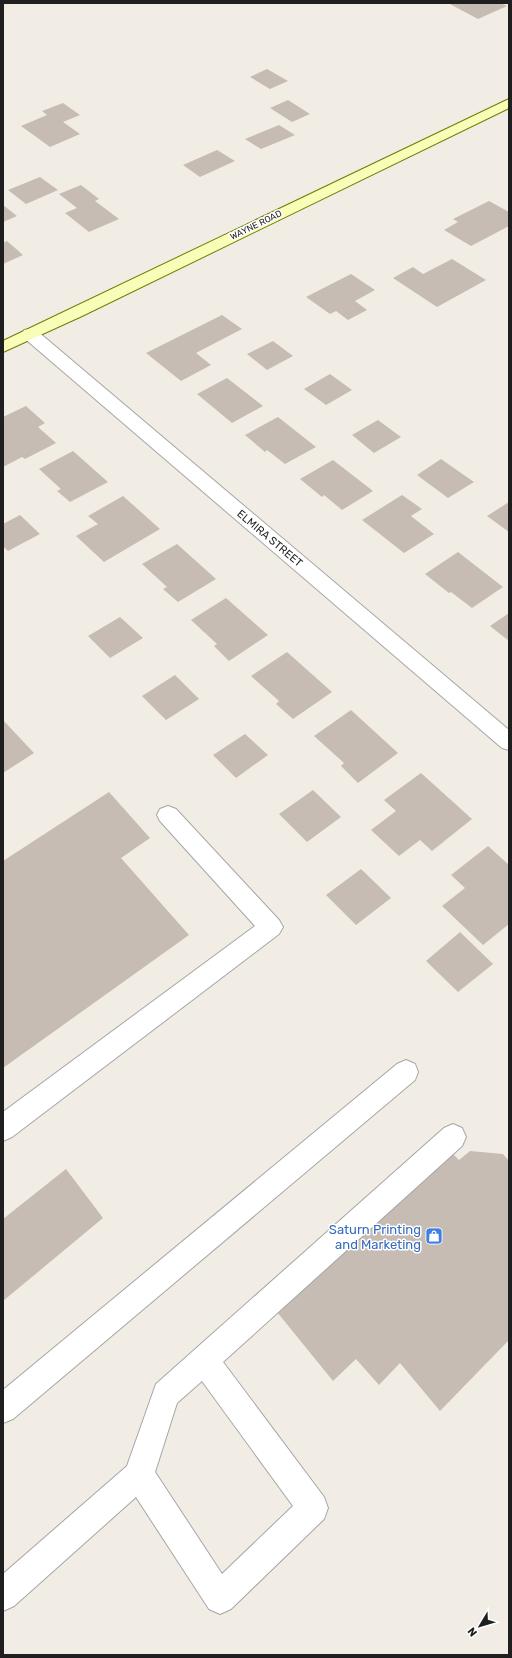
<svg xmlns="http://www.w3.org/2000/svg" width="512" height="1658" font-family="Rubik,sans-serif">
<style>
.building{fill:#c6bcb4}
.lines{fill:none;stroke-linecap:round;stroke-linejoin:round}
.service-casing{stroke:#a6a6a6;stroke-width:2}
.minor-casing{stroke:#a6a6a6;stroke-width:2}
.secondary-casing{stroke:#717d00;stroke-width:2}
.service{fill:#fff;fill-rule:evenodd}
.minor{fill:#fff;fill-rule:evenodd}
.secondary{fill:#fafdb7;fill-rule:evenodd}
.labels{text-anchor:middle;stroke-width:3;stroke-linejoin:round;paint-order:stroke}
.far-street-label{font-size:9px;fill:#1f1f1f;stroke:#fff}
.street-label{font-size:11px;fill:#1f1f1f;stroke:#fff}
.near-shop-label{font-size:13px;fill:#366cbe;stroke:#fff;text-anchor:end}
</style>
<rect width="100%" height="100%" fill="#f1ede5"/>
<path class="building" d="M448 3H501L507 6 478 19Z
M267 69 288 81 270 89 250 77Z
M288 100 310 114 292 122 270 108Z
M63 103 80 115 63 122 80 134 50 147 21 126 47 115 42 111Z
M279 125 295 135 261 149 245 139Z
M217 150 235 161 200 177 183 165Z
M40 177 58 190 26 204 8 190Z
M81 185 99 199 95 201 119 219 89 232 65 213 77 208 59 194Z
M489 201 509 212V226L471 246 444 230 458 222 453 219Z
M3 205 17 216 3 222Z
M7 241 23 255 3 264V243Z
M452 259 486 280 437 307 393 278 413 267 423 274Z
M351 274 375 290 355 301 367 310 348 320 336 311 330 314 306 297Z
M222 315 242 329 196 353 211 365 181 381 146 353Z
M273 341 293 356 267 370 247 354Z
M330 374 352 390 326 405 304 389Z
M227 378 263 406 232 423 197 394Z
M26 406 45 423 38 427 56 443 25 459 22 457 3 467V417Z
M278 417 316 447 285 464 267 450 265 452 245 435Z
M378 420 401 437 374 453 352 435Z
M73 451 108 482 70 502 57 491 61 489 39 469Z
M441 459 474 482 448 498 417 475Z
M333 460 373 491 342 510 324 495 322 497 300 479Z
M402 495 422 509 411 516 434 534 404 553 362 520Z
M123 496 160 529 104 562 76 536 98 524 88 516Z
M509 502V532L487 516Z
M20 515 40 534 8 551 3 546V524Z
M177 544 216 579 178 602 163 589 167 587 142 564Z
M458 552 503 587 472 608 451 592 449 593 425 574Z
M226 598 268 635 229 661 214 646 217 644 191 620Z
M509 613V641L490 626Z
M120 617 143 638 110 658 88 636Z
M287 652 332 692 293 719 276 704 279 701 251 676Z
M175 675 199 699 166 720 142 696Z
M351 710 398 753 358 783 341 766 344 763 314 736Z
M3 720 34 753 3 773Z
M245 734 268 755 236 778 213 755Z
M421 773 472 819 432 851 420 840 399 856 371 830 396 811 384 800Z
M313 790 341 817 307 842 279 814Z
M109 792 150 838 121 858 189 935 3 1068V861Z
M488 846 509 865V924L483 945 442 906 465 888 451 875Z
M361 869 391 898 356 925 326 895Z
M460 932 493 964 458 992 426 961Z
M470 1151 503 1154 509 1161V1340L440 1411 400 1363 379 1385 356 1359 333 1381 277 1312 451 1152 459 1160Z
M66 1169 103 1218 3 1301V1219Z"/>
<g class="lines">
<g class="service-casing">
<path id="service" d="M168 806 176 809 279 920 283 927 279 934 12 1137 3 1141V1112L255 926 160 821 157 815 160 809Z
M406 1060 415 1064 418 1072 415 1080 13 1419 3 1423V1390L397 1064Z
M453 1124 462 1128 466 1137 462 1146 223 1362 324 1497 328 1508 324 1519 231 1609 220 1614 209 1609 136 1497 14 1606 3 1611V1574L127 1466 156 1384 444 1128ZM202 1381 293 1506 222 1574 155 1472 177 1403Z"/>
</g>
<g class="minor-casing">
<path id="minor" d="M30 329 36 330 509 730V750L502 748 24 338 22 334 24 330Z"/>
</g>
<g class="secondary-casing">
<path id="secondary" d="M509 99V108L82 316 3 352V341Z"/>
</g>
<use href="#service" class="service"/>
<use href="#minor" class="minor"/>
<use href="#secondary" class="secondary"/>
</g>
<defs>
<g id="shop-square" transform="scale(0.9)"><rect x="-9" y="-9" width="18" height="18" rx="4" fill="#3f7fe0" stroke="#fff"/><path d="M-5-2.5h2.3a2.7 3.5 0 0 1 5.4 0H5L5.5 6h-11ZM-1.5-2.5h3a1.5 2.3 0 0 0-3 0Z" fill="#fff"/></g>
</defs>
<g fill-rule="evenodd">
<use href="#shop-square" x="434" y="1236"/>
</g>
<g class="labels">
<g class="far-street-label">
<text transform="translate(256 225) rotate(-26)" y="3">WAYNE ROAD</text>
</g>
<g class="street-label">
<text transform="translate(270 538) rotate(40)" y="4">ELMIRA STREET</text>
</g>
<g class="near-shop-label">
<text x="421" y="1234">Saturn Printing<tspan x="421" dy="15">and Marketing</tspan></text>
</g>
</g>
<rect width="512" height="1658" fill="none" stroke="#1f1f1f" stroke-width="8"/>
<g transform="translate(480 1626) rotate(232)" stroke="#ffffff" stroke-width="3" paint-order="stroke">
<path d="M0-3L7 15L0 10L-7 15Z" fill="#1f1f1f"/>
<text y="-6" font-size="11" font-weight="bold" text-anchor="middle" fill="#1f1f1f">N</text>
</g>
</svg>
